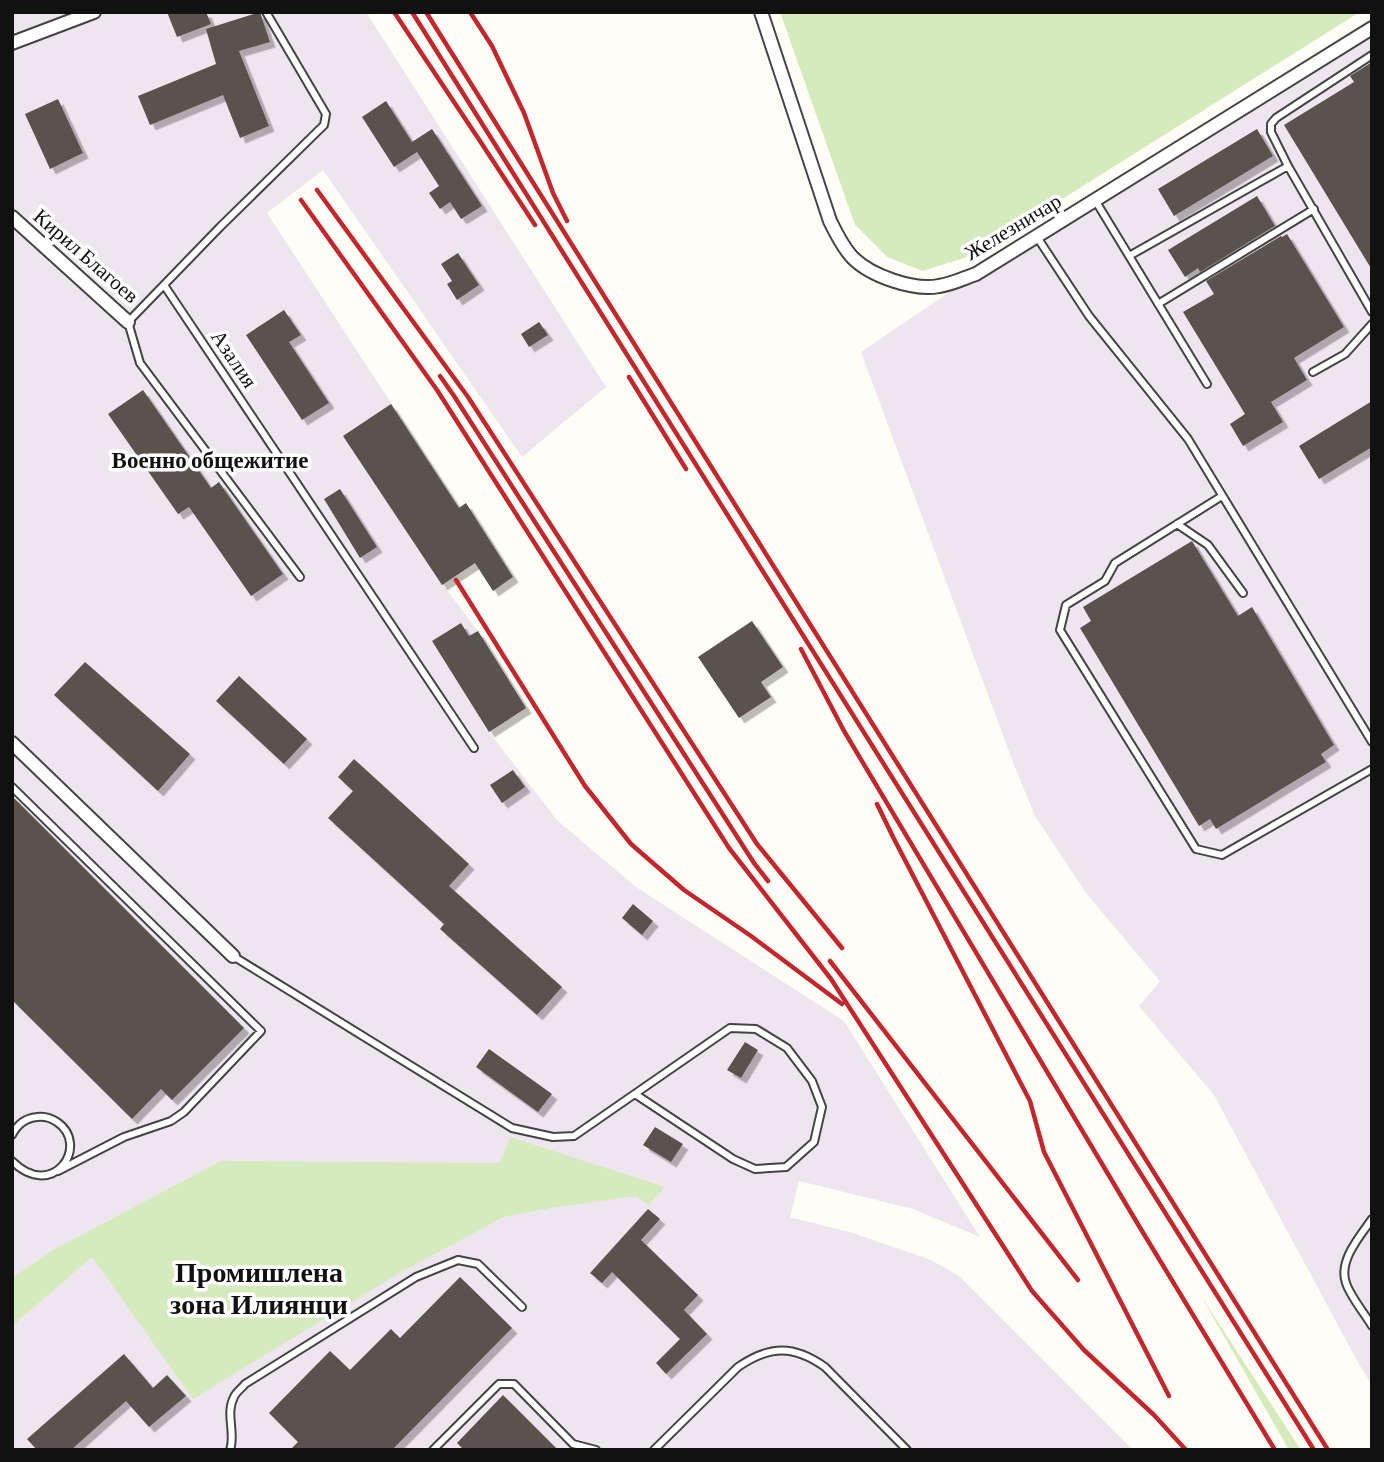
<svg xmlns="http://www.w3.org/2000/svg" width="1384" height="1462" font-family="'Crimson Pro',serif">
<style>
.industrial{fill:#eee6ef}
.green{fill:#d5ebbd}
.building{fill:#5a524d;filter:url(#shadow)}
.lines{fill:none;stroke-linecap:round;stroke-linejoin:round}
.service-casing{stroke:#444;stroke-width:10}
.minor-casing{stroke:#444;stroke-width:16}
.service{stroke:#fff;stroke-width:6}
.minor{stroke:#fff;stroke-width:12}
.rail{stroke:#c4262e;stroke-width:4.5}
.labels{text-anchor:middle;stroke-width:7;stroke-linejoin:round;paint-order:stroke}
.street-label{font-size:21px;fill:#111;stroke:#fff}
.neighbourhood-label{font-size:23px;font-weight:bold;fill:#111;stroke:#fff}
.district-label{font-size:28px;font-weight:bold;fill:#111;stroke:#fff}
</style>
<defs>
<filter id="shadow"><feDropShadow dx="5.5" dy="5.5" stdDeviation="0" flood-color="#0004"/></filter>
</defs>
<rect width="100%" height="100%" fill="#fffdf5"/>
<path class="industrial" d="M12 12H366L606 387 522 457 323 170 267 213 459 507 466 503 513 577 493 591 475 563 443 585 478 631 526 708 489 732 557 820 636 887 844 1021 980 1237 913 1209 799 1181 790 1217 853 1233 931 1260 959 1276 1133 1450H12Z
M1372 28V1385L1360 1366 1214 1095 1139 1006 1160 981 1086 893 1035 816 1014 765 861 352 976 274Z"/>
<path class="green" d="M780 12H1360L973 255 923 271 887 257 855 225Z
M510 1137 665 1187 648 1205 636 1196 550 1208 504 1217 403 1271 193 1399 92 1257 12 1326V1278L53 1250 221 1161 500 1163Z
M1201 1296 1301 1450H1289Z"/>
<path class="building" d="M167 12H206L211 24 177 37Z
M260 12 270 42 239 51 269 126 240 138 223 95 150 125 138 96 216 64 206 29Z
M1372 62V270L1284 125 1354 82 1350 76Z
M58 99 83 153 50 169 25 114Z
M386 101 412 142 432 129 482 206 461 219 450 202 440 209 429 193 439 186 417 152 394 167 362 117Z
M1257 129 1273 156 1174 216 1158 189Z
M1257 196 1275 226 1200 272 1198 268 1185 277 1168 250Z
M1287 234 1344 327 1294 358 1307 380 1271 402 1283 422 1243 446 1230 424 1245 414 1183 312 1214 294 1206 281 1281 236 1282 237Z
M458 253 479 285 457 300 447 284 452 281 441 264Z
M284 310 301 335 289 342 329 403 302 420 246 335Z
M539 322 548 335 529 347 521 334Z
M143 390 211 488 219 482 283 574 251 596 189 507 178 514 108 414Z
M1372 401V447L1319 479 1299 446Z
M391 404 459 508 466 503 513 577 493 591 475 563 442 585 343 436Z
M340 489 377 547 360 558 324 499Z
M1192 541 1238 616 1252 607 1334 745 1321 754 1326 762 1216 829 1210 819 1199 826 1080 628 1091 621 1083 607Z
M752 621 783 667 761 682 771 697 739 718 698 657Z
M461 623 469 636 478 631 526 708 489 732 432 641Z
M85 662 190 754 158 791 54 695Z
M239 676 307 739 284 764 216 701Z
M354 759 469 864 449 886 562 987 537 1015 440 929 444 924 328 818 353 791 338 777Z
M513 770 525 787 502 803 490 785Z
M12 796 244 1028 172 1100 161 1089 132 1119 12 1000Z
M633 904 653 921 642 935 622 918Z
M745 1042 758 1050 741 1078 727 1070Z
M489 1049 552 1094 538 1112 476 1067Z
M655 1127 683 1144 671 1162 643 1145Z
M648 1209 660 1219 641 1240 698 1295 684 1310 707 1334 666 1374 656 1363 680 1339 612 1272 602 1283 590 1273Z
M460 1277 512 1328 392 1450H290L298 1442 269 1413 330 1351 350 1370 391 1329 400 1338Z
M124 1354 153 1388 167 1375 186 1396 149 1427 126 1401 71 1450H37L27 1439Z
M503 1395 558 1450H464L457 1443Z"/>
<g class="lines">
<g class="service-casing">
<path id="service" d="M266 12 326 114 324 125 220 227 128 322 140 363 300 577
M1372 55 1276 118 1271 124V132L1288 166 1372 312
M1095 200 1207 384
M1037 237 1089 316 1188 439 1372 742
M1129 256 1288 166
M164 285 474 748
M1158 304 1314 209
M1313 372 1345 354 1372 324
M1222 496 1115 563 1105 581 1066 605 1060 630 1196 849 1222 855 1372 769
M1177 524 1208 545 1243 593
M12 787 261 1031 184 1112 171 1121 124 1137 58 1171
M233 956 512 1128 553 1137 574 1136 730 1028 756 1029 787 1048 812 1081 822 1107 814 1142 786 1167 755 1169 733 1159 635 1094
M12 1135C17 1125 25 1118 37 1117 44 1116 51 1118 57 1122 91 1145 53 1202 12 1161
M1372 1219C1360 1236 1338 1261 1346 1283 1350 1296 1365 1314 1372 1326
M230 1450C236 1433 225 1414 234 1397 236 1392 242 1388 245 1384L416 1277 458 1260 478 1264 522 1307
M433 1450 499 1384H514L573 1444 596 1450
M654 1450 738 1367C770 1345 794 1345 825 1367L907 1450"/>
</g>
<g class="minor-casing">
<path id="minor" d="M761 12 830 221C836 233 843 248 853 258 871 276 914 291 939 286 952 284 964 278 976 274L1372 28
M12 43 94 12
M12 217 128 322
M12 743 233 956"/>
</g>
<use href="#service" class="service"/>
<use href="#minor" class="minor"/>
<path class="rail" d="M394 12 480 141 535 225
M412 12 1314 1450
M426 12 1328 1450
M470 12 492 46 524 113 553 193 567 221
M317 190 468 397 757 844 842 948
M301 200 437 390 729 848 831 979 1032 1291 1084 1350 1154 1415 1186 1450
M440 376 454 396 754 863 768 881
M629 377 686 469
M456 580 585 786 631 844 684 890 751 936 842 1004
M801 649 844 731 1139 1226 1275 1450
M877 804 893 837 1030 1101 1044 1152 1169 1396
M830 961 1078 1280"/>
</g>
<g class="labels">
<g class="street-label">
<text transform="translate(1013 227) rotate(-31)" y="7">Железничар</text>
<text transform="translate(86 256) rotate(41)" y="7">Кирил Благоев</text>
<text transform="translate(234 359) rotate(56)" y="7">Азалия</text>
</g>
<g class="neighbourhood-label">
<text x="210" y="468">Военно общежитие</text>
</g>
<g class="district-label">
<text x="259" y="1282">Промишлена<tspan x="259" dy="32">зона Илиянци</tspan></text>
</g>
</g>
<rect width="1384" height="1462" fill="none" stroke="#111111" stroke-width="28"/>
</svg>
